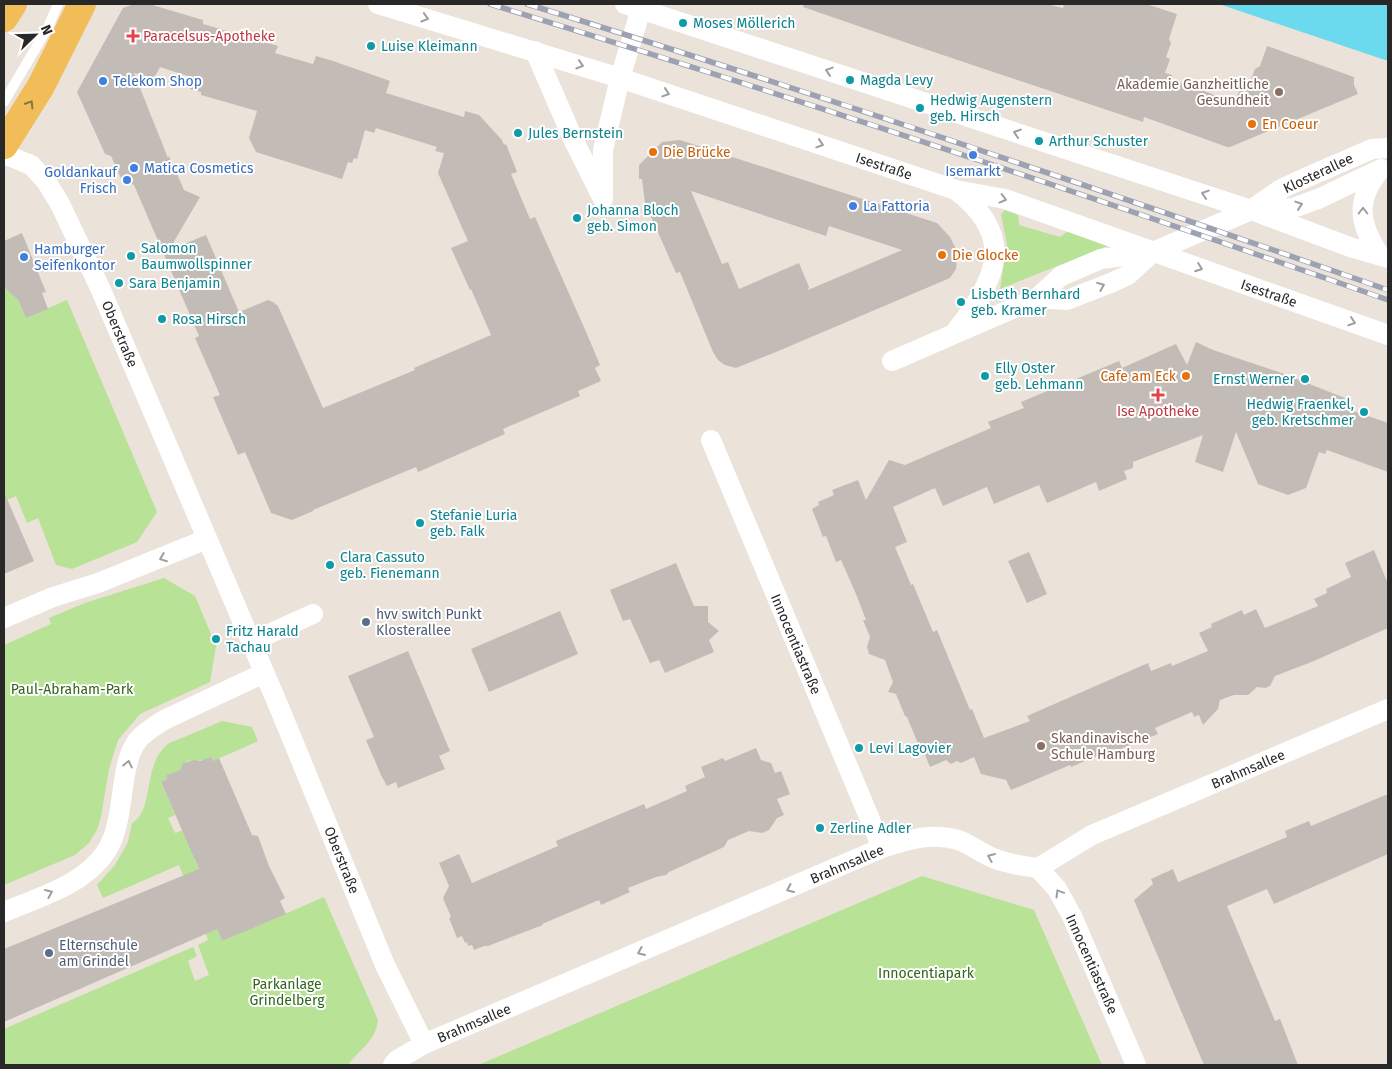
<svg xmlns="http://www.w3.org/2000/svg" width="1392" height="1069" font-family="'Fira Sans',sans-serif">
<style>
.green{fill:#b8e295}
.water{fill:#6bdaef}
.building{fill:#c3bcb6;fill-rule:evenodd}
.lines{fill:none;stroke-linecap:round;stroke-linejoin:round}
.service{stroke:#fff;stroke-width:10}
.minor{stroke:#fff;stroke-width:20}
.primary{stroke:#f1bd59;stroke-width:28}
.rail-casing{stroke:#9da2b3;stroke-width:5.5}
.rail{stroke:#fff;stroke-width:4;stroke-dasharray:11;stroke-linecap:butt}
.oneway{stroke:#9e9e9e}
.oneway2{stroke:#8c7240}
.culture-dot{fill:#0f9aa8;stroke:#fff;stroke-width:2}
.health-dot{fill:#e0444e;stroke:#fff;stroke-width:2}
.shop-dot{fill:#3f7fe0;stroke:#fff;stroke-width:2}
.education-dot{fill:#8d6e63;stroke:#fff;stroke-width:2}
.food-dot{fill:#e8710a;stroke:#fff;stroke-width:2}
.service-dot{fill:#5c6f8a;stroke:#fff;stroke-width:2}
.labels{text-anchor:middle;stroke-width:4;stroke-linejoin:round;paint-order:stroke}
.culture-label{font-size:14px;fill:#0d838f;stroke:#fff;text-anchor:start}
.health-label{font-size:14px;fill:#be3a42;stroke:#fff;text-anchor:start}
.shop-label{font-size:14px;fill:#366cbe;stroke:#fff;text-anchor:start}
.education-label{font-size:14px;fill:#785e54;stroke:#fff;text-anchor:end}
.food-label{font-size:14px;fill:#c56008;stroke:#fff;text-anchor:start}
.street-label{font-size:14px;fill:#282828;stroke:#fff}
.service-label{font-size:14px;fill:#4e5e75;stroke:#fff;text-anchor:start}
.park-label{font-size:14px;fill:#316519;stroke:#fff}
</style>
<rect width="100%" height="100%" fill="#ebe2da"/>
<path class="green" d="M1005 210 1018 215 1019 225 1060 237 1068 231 1107 246 1000 289 1007 245 1001 214Z
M4 287 18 300 26 318 67 300 157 512 137 542 72 569 56 565 38 518 27 523 16 496 4 501Z
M164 578 195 596 216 646 210 682 140 714 118 740 109 769 101 817 97 830 89 843 75 855 4 885V645L51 624 49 618 85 603Z
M222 721 252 727 258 741 213 761 211 757C208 758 205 760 202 760 192 763 186 755 180 770L166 775 167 779 161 782 175 815 168 818 175 833 186 829 191 842 195 861 209 892 216 927 222 941 324 897 378 1020C375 1043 360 1048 348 1065H4V1029L193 947 197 956 188 961 195 981 209 975 198 945 208 940 179 865 103 898 97 885 115 865 128 842 132 823C155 810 142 764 168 744 172 741 178 740 182 738 195 732 209 727 222 721Z
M922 876 1034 910 1102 1065H478Z"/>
<path class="water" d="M1219 4H1388V61Z"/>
<path class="building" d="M134 4H149L203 20V24L278 46 275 53 313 64 316 56 333 61 390 81 386 93 464 117 465 111 479 115 502 140 504 145 506 144 517 172 511 174 530 219 535 217 587 334 600 365 595 368 601 381 578 391 580 396 503 429 505 434 418 472 416 467 313 510V511L292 520 271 513 245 452 238 455 213 397 220 395 195 338 199 336 134 185 121 178 111 156 105 154 77 92 123 8ZM160 67 194 78 190 89 201 92V95L257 111 249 138 256 152 342 179 348 162 352 163 354 158 357 159 365 130 374 133 376 128 437 147 435 151 444 153 438 173 468 241 451 248 470 290 471 289 491 335 414 368 415 370 323 408 278 306 273 302 268 300 239 312 206 235 169 250 200 197 184 190 169 156 168 158 134 73 154 78Z
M804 4H1047L1063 8 1064 4H1146L1177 14 1169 39 1171 43 1166 57 1170 59 1165 73 1172 75 1171 79 1234 102 1240 90 1246 93 1255 69 1260 66 1267 46 1354 77V85L1358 94 1230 147H1227L1144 117 1143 122 916 46 803 7Z
M680 140 937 223 950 237 955 247 957 257 956 269 950 278 776 352 736 368 725 365 718 360 713 352 680 272 676 273 645 203 642 179H639V165L662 142ZM691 191 826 236 829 226 902 250 808 290 809 287 799 263 739 289 728 262 722 264Z
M22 233 46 292 42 293 48 309 26 318 18 300 4 287V241Z
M1196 342 1213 350 1279 372 1345 398 1342 407 1388 423V472L1327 450 1325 454 1319 452 1306 488 1288 495 1258 484 1236 432 1223 472 1195 462 1203 435 1133 462V468L1124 471 1127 479 1099 491 1096 482 1047 503 1039 485 994 504 987 487 943 506 935 488 893 507 907 542 895 547 911 585 913 584 933 632 937 630 970 710 972 709 984 738 1030 721 1027 716 1148 663 1151 671 1171 663 1172 666 1208 651 1199 633 1212 627 1211 624 1242 610 1244 615 1256 609 1265 628 1318 606 1314 599 1327 593 1326 589 1351 577 1345 563 1374 550 1388 584V628L1314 661 1275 676 1270 686 1265 688 1257 687 1248 695H1234L1220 700 1218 709 1203 725 1199 715 1194 717 1192 712 1155 728 1158 734 1115 751 1114 749 1071 767 1070 765 1011 790 1006 780 981 774 974 757 961 763 957 761 951 764 946 760 930 767 921 745 919 746 907 717 905 716 896 694 888 692 893 682 885 660 869 654 867 647 870 637 863 620H866L856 594 841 560 836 562 826 536 823 537 812 509 819 505 818 502 834 495 832 490 858 480 866 500 889 460 905 465 991 428 988 422 1024 408 1021 402 1119 361 1122 368 1176 344 1187 365Z
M4 492 34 561 4 574Z
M1029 552 1047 594 1027 603 1008 561Z
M676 563 694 606H708V622L719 631 709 640 714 652 665 673 659 660 650 663 630 619 623 621 610 590Z
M560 611 578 654 489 692 471 649Z
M408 651 450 751 439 756 445 769 398 788 396 782 387 786 381 775 366 740 374 737 348 676Z
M756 748 761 760 771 763 775 773 781 771 790 794 777 799 784 815 777 818 769 830 762 833 749 831 728 840 724 847 669 872 666 875 656 877 628 888 630 892 601 905 599 900 542 924 543 925 488 946H484L474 950 472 945 468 946 467 942 465 943 462 936 457 938 449 918 451 917 443 898 449 886 439 863 459 854 472 883 558 846 556 841 644 804 646 809 687 791 685 786 705 777 701 767 723 758 725 761Z
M211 757 213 761 219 758 252 835 258 836 269 866 285 898 280 901 286 914 222 941 217 929 4 1022V949L199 869 161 782 167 779 166 775 180 770 183 763 194 760 200 761Z
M1388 794V854L1274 904 1267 889 1227 906 1275 1021 1280 1019 1298 1065H1204L1134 900 1153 884 1151 879 1173 869 1178 882 1287 837 1285 831 1309 821 1311 826Z"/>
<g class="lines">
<path class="service" d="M4 102 48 27 58 4"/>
<path class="minor" d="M378 4 620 78 956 190 1005 199 1388 335
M625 4 1251 210 1353 248 1388 258
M535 51 574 141 601 195
M4 154 31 165 46 181 60 204 101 290 279 707 385 965 424 1044
M603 199V150L620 78 641 9
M1261 209 1293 208 1318 199 1381 169
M1379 254C1359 224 1355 200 1380 170
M1037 298 1067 300 1113 282 1128 275 1153 252
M956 331C996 280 1017 237 957 191
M892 361 1037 298 1061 276 1101 259 1153 252 1251 210 1281 189 1296 182 1372 149 1388 148
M711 440 882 848
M4 618 53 597 98 583 207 539
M251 642 313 614
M1038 868 1057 889 1072 916 1136 1065
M4 912C39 897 85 885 107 850 126 820 118 768 137 741 144 732 155 726 164 720L264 673
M393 1065 397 1060 424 1044 882 848C907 840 931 832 958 840 970 844 981 853 993 858 1007 864 1023 866 1038 868L1092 835 1388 709"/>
<path class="primary" d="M4 18 13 4
M4 145 41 86 82 4"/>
<g class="rail-casing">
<path id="rail" d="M490 4C791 96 1091 196 1388 300
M527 4C816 93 1102 190 1388 290"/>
</g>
<use href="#rail" class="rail"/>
</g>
<defs><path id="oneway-chevron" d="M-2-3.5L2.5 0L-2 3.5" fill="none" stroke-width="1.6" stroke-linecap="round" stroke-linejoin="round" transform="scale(1.25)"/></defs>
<g class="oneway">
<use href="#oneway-chevron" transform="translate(425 18) rotate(17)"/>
<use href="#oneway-chevron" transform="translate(580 65) rotate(17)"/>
<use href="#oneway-chevron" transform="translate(829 71) rotate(-162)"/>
<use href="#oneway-chevron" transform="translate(666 93) rotate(18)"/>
<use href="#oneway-chevron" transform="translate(1017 133) rotate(-162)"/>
<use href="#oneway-chevron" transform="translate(820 144) rotate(18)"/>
<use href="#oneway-chevron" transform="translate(1205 194) rotate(-162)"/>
<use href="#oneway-chevron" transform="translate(1003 199) rotate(14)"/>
<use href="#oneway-chevron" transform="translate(1299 205) rotate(-18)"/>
<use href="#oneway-chevron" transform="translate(1363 211) rotate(-90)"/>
<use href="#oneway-chevron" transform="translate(1199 268) rotate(20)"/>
<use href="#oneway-chevron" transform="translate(1101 286) rotate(-22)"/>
<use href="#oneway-chevron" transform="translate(1352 322) rotate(19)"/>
<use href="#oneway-chevron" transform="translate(163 558) rotate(159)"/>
<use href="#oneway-chevron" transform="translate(128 764) rotate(-78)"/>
<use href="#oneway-chevron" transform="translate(991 857) rotate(-157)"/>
<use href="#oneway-chevron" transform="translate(790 889) rotate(156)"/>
<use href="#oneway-chevron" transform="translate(49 893) rotate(-23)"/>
<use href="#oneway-chevron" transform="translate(1059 893) rotate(-121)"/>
<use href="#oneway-chevron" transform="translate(641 952) rotate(157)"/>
</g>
<use class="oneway2" href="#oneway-chevron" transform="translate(30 104) rotate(-58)"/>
<g class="culture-dot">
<circle cx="683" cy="23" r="5"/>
<circle cx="371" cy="46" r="5"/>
<circle cx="850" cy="80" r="5"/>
<circle cx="920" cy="108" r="5"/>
<circle cx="518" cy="133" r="5"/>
<circle cx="1039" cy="141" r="5"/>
<circle cx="577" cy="218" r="5"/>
<circle cx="131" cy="256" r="5"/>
<circle cx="119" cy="283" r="5"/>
<circle cx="961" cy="302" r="5"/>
<circle cx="162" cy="319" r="5"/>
<circle cx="985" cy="376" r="5"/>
<circle cx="1305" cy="379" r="5"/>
<circle cx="1364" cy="412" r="5"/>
<circle cx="420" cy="523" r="5"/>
<circle cx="330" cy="565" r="5"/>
<circle cx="216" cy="639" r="5"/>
<circle cx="859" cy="748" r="5"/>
<circle cx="820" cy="828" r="5"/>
</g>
<g class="health-dot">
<path d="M130.5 28.5h5v5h5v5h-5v5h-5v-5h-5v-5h5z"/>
<path d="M1155.5 387.5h5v5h5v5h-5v5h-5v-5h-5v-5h5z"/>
</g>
<g class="shop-dot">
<circle cx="103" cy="81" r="5"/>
<circle cx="973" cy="155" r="5"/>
<circle cx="134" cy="168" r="5"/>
<circle cx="127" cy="180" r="5"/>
<circle cx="853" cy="206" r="5"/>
<circle cx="24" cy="257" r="5"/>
</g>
<g class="education-dot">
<circle cx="1279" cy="92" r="5"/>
<circle cx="1041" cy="746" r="5"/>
</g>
<g class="food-dot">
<circle cx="1252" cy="124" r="5"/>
<circle cx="653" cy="152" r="5"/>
<circle cx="942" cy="255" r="5"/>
<circle cx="1186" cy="376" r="5"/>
</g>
<g class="service-dot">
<circle cx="366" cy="622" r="5"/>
<circle cx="49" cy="953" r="5"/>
</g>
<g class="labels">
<g class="culture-label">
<text x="693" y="28">Moses Möllerich</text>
<text x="381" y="51">Luise Kleimann</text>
<text x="860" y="85">Magda Levy</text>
<text x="930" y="105">Hedwig Augenstern<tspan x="930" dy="16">geb. Hirsch</tspan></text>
<text x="528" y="138">Jules Bernstein</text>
<text x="1049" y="146">Arthur Schuster</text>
<text x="587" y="215">Johanna Bloch<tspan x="587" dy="16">geb. Simon</tspan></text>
<text x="141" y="253">Salomon<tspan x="141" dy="16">Baumwollspinner</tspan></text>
<text x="129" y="288">Sara Benjamin</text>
<text x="971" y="299">Lisbeth Bernhard<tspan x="971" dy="16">geb. Kramer</tspan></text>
<text x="172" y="324">Rosa Hirsch</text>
<text x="995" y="373">Elly Oster<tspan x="995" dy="16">geb. Lehmann</tspan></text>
<text x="1295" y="384" text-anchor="end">Ernst Werner</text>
<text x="1354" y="409" text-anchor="end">Hedwig Fraenkel,<tspan x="1354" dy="16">geb. Kretschmer</tspan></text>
<text x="430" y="520">Stefanie Luria<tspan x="430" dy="16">geb. Falk</tspan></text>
<text x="340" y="562">Clara Cassuto<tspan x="340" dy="16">geb. Fienemann</tspan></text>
<text x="226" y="636">Fritz Harald<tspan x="226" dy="16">Tachau</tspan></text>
<text x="869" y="753">Levi Lagovier</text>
<text x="830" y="833">Zerline Adler</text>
</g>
<g class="health-label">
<text x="143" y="41">Paracelsus-Apotheke</text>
<text x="1158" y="416" text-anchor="middle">Ise Apotheke</text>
</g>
<g class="shop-label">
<text x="113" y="86">Telekom Shop</text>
<text x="144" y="173">Matica Cosmetics</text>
<text x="973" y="176" text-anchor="middle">Isemarkt</text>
<text x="117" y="177" text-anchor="end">Goldankauf<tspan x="117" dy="16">Frisch</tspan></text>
<text x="863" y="211">La Fattoria</text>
<text x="34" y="254">Hamburger<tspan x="34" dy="16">Seifenkontor</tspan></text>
</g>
<g class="education-label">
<text x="1269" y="89">Akademie Ganzheitliche<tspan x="1269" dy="16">Gesundheit</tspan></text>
<text x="1051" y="743" text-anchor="start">Skandinavische<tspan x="1051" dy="16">Schule Hamburg</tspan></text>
</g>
<g class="food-label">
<text x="1262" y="129">En Coeur</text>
<text x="663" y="157">Die Brücke</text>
<text x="952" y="260">Die Glocke</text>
<text x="1176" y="381" text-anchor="end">Cafe am Eck</text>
</g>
<g class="street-label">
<text transform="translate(884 166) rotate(18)" y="5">Isestraße</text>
<text transform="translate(1318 173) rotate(-25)" y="5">Klosterallee</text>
<text transform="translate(1269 293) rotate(19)" y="5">Isestraße</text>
<text transform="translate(120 334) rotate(67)" y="5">Oberstraße</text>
<text transform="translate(796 644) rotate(67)" y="5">Innocentiastraße</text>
<text transform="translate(1248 769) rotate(-23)" y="5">Brahmsallee</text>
<text transform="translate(342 860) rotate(68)" y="5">Oberstraße</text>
<text transform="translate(847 864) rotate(-23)" y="5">Brahmsallee</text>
<text transform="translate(1092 964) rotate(66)" y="5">Innocentiastraße</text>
<text transform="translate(474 1023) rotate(-23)" y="5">Brahmsallee</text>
</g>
<g class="service-label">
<text x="376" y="619">hvv switch Punkt<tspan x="376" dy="16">Klosterallee</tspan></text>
<text x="59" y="950">Elternschule<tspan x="59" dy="16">am Grindel</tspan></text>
</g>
<g class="park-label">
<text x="72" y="694">Paul-Abraham-Park</text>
<text x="926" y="978">Innocentiapark</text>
<text x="287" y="989">Parkanlage<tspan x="287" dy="16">Grindelberg</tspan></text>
</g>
</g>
<rect width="1392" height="1069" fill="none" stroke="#282828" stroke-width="10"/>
<g transform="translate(35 35) rotate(67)" stroke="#ffffff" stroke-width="4" paint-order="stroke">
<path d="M0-4L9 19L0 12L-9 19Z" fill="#282828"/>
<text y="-8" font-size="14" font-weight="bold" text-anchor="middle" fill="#282828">N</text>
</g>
</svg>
